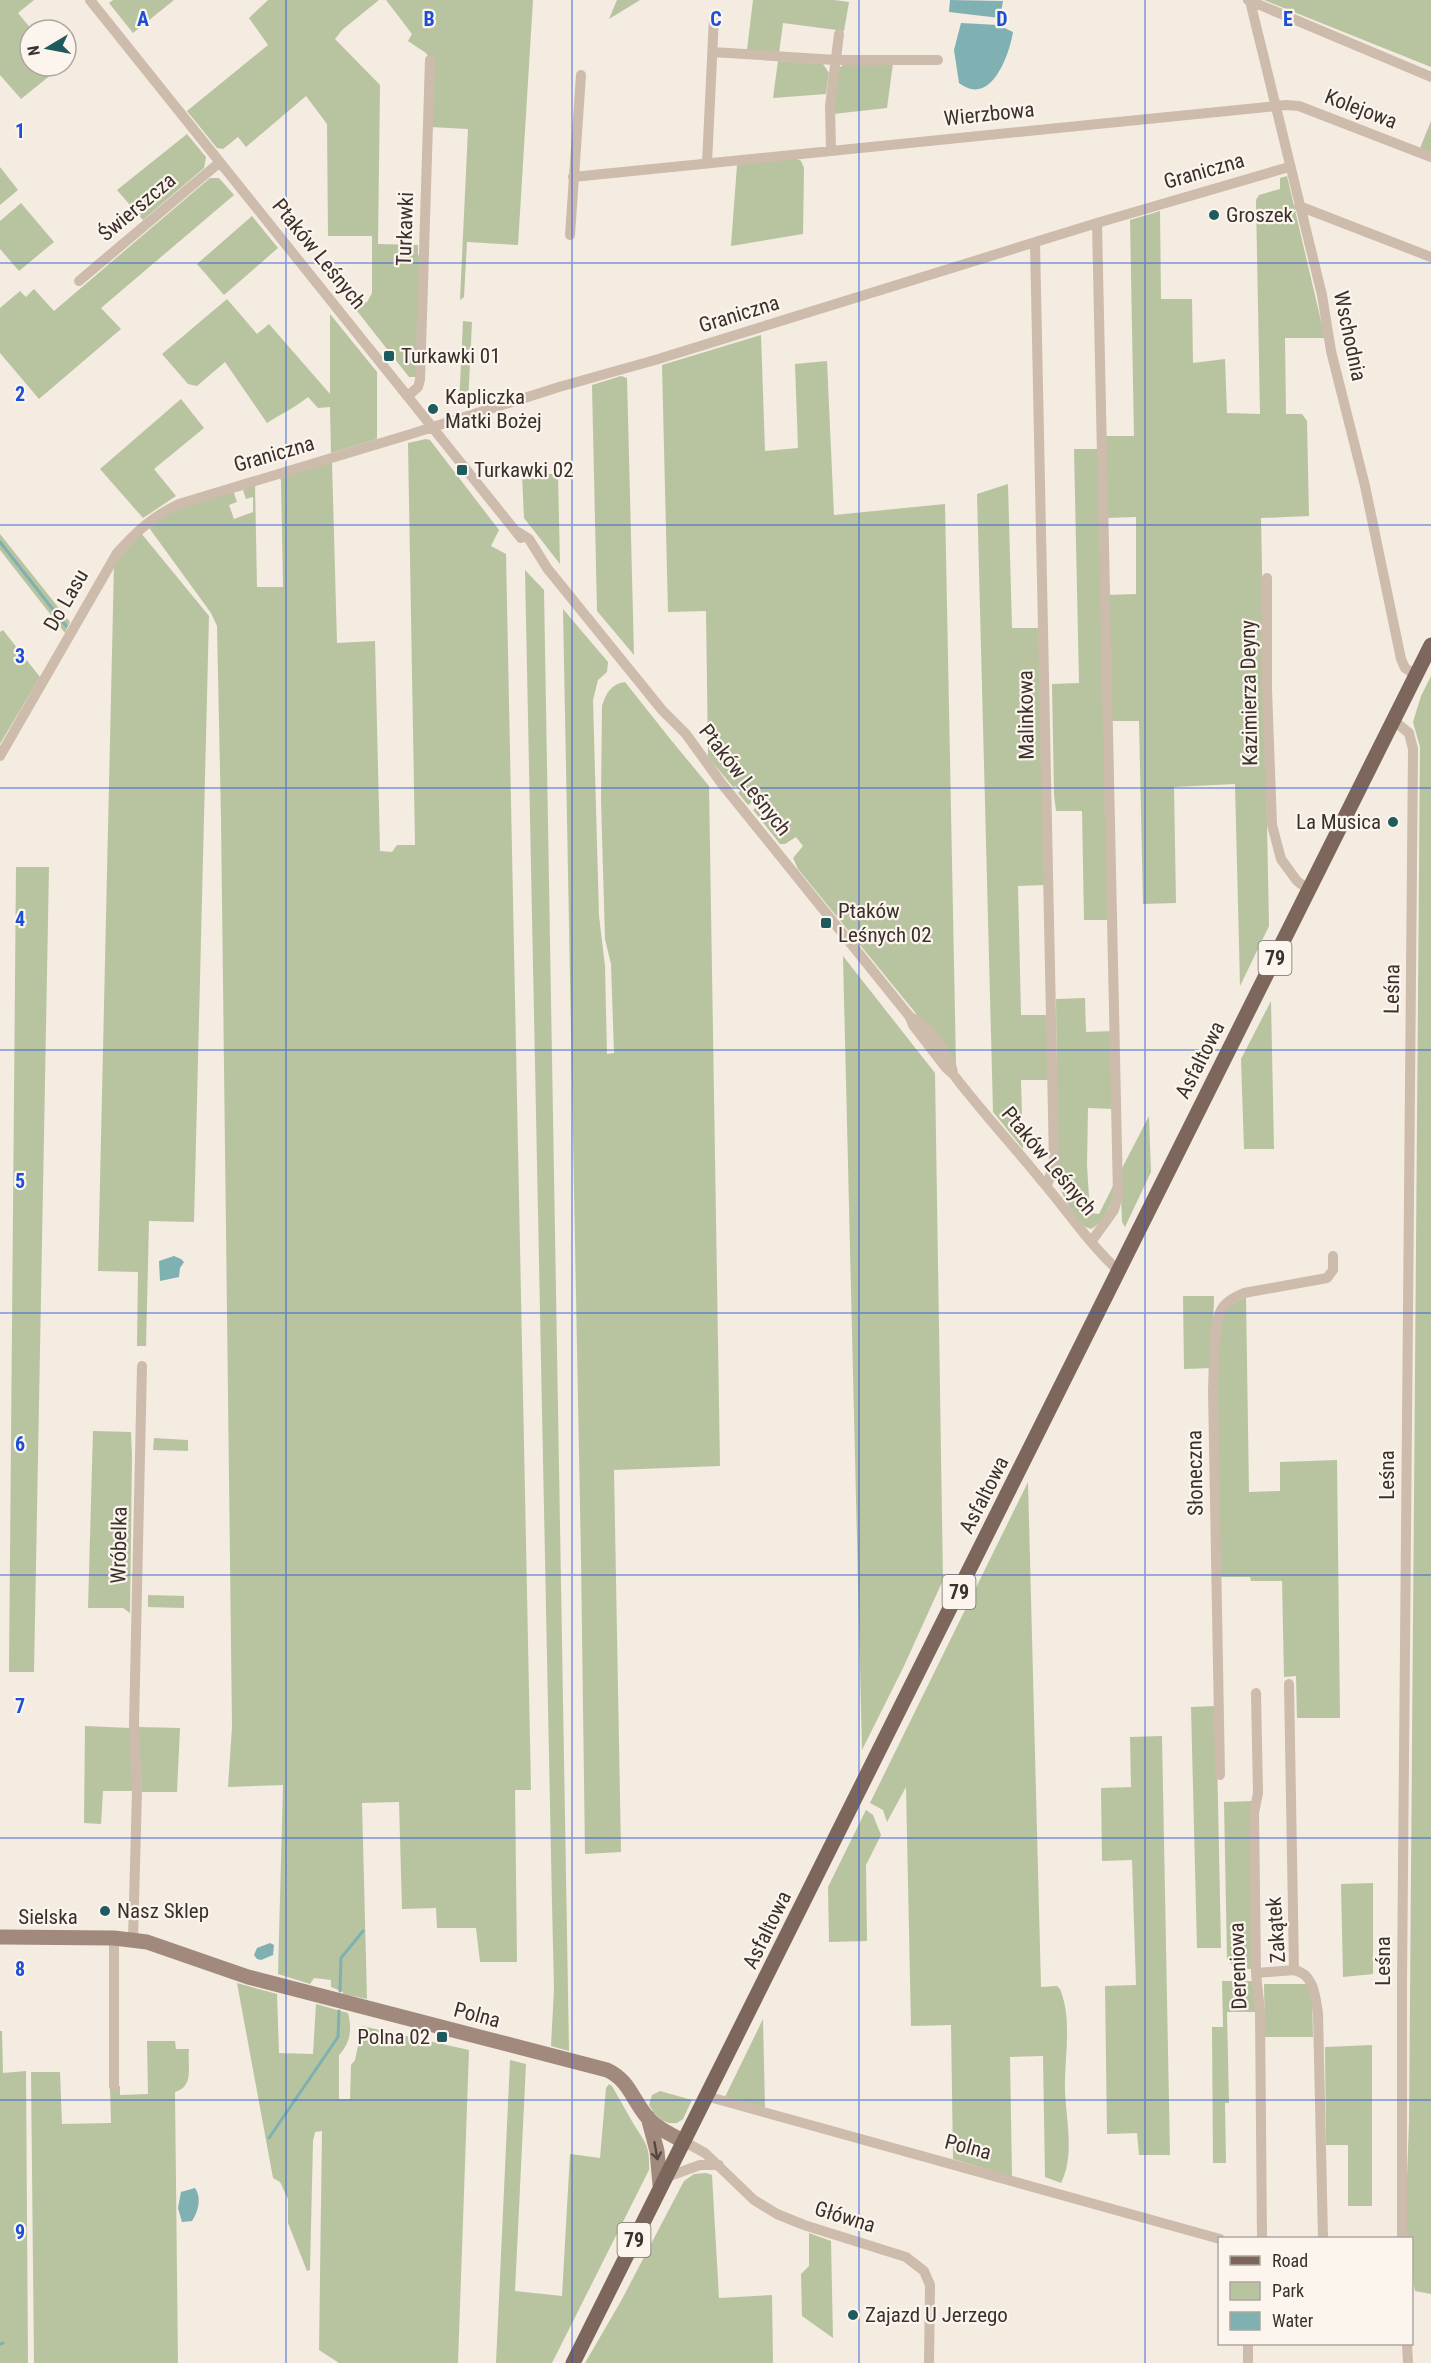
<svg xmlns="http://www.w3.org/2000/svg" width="1431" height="2363" font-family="'Roboto Condensed',sans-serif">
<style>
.green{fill:#b8c4a0}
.water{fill:#7fb0b2}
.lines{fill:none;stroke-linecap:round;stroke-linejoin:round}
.stream{stroke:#7fb0b2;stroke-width:3}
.street{stroke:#cdbbac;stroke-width:10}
.secondary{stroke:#a18a7d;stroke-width:15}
.primary{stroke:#7d675c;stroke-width:15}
.oneway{stroke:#544640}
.grid{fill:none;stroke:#1d4ed8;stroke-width:1.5;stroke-opacity:0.55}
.poi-dot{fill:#1f5a5e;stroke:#fbf5ee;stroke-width:2}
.labels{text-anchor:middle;stroke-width:4.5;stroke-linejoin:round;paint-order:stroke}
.shield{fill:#fbf5ee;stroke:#756b66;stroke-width:1.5}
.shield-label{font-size:20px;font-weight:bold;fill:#3b302b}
.street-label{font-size:21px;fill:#3b302b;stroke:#fbf5ee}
.poi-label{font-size:21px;fill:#3b302b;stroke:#fbf5ee;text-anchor:start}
.grid-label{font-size:20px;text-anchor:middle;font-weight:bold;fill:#1d4ed8;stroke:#fbf5ee;stroke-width:4.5;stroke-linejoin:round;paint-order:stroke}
</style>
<rect width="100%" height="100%" fill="#f4ebe1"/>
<path class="green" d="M0 0H34L18 13 32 30H30V66H62L21 99 0 75Z
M113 0H174L133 33 109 3Z
M268 0H379L342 30 335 39 380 85 378 244 418 245V255L420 256 416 377H409L350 302 358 306 367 302 372 293V236H328L327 124 306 96 246 147 238 137 223 149 217 148 187 111 268 45 249 18Z
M386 0H533L518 245 467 242 464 297 460 300 468 129 430 127 428 56 426 53 408 41 412 34Z
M617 0H640L609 19Z
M753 0H834L849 2 844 31 783 23 779 53 747 50Z
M1264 0H1431V67Z
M778 61 823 64 829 73 826 94 773 98Z
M847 62 893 63 887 108 833 114 839 68Z
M1431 121V152L1420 148Z
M187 134 206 157 204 168 143 220 117 190Z
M795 158 801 161 804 168 803 234 731 246 737 165Z
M0 167 18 190 0 205Z
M1287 176 1325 338H1285L1286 414H1302L1307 421 1309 516 1261 518 1269 926 1240 986 1235 784 1174 787 1176 903 1143 904 1139 721H1111L1108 595 1136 594V517L1106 518 1105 436H1134L1130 220 1160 211 1161 299H1192L1193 363 1225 359 1227 413 1260 414 1256 200 1259 195 1280 189V178Z
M210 178H219L234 195 101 308 121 329 39 399 0 353V308L20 291 26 297 34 289 54 311Z
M21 203 54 242 19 271 0 249V221Z
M252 216 278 248 224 295 197 264Z
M227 299 257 334 269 324 330 394V314L377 372V439L331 453 330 407 318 408 308 397C296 407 281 414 267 423L225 362 197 386 188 384 162 354Z
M463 321 472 322 468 404 459 406Z
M761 335 765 451 798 448 795 364 827 361 834 515 945 504 956 1066 945 1049 798 869 793 858 803 846 796 837 785 844H780L753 810 758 806 754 801 748 805 738 793 740 791 736 786 733 787 708 757 706 611 668 612 662 365Z
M621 376 627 378 634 655 597 611 592 385Z
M181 399 204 428 154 469 176 496 143 518 100 469Z
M426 439 430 440 499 530 491 546 506 554 531 1790H515L517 1962H480L476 1928H437L436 1908 402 1909 399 1802 362 1803 367 1999 343 1994V1992L331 1987V1980L314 1978 310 1984 278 1974 283 1785 228 1787 232 1727 221 818 217 626 211 613 147 525 171 510 233 490 237 502 229 505 234 519 253 512V497L246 499 243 490 255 483 257 587H283L281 480 279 477 332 462 337 643 375 641 380 851 392 852 397 845H415L408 443Z
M1074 449H1099L1109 920H1084L1082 811H1056L1054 795 1052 684 1079 683Z
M522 474H558L560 564 524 518Z
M1008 484 1012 628H1039L1045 885 1018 886 1021 1015H1047L1048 1080H1021L1023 1149 993 1112 977 494Z
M141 533 209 616 194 1222 149 1221 146 1346H137L138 1272 98 1271 114 564Z
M0 534 70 622 65 633 0 550Z
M525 570 544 590 569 2051 551 2046 554 1989 552 1904Z
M563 609 608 662 607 672 598 680 593 700 599 916 605 966 607 1054 614 1053 611 964 605 939 601 800 602 706C606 693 611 684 625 682L671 740 709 786 720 1466 614 1470 621 1852 585 1854 581 1559Z
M3 630 40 677 0 744V632Z
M1431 676V2294L1415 2291 1412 2271V2238H1406L1405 2232 1409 2122 1420 747 1413 722 1421 696Z
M16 867H49L34 1672H9Z
M843 956 935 1073 943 1580 904 1666 862 1750Z
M1085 998 1086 1032 1112 1031 1114 1109 1088 1108 1087 1165 1090 1213 1099 1214 1115 1182C1116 1197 1105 1222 1091 1229 1076 1226 1061 1194 1058 1180L1056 999Z
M1271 1001 1274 1149H1244L1241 1059Z
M1149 1116 1151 1172 1125 1227 1122 1222 1120 1172Z
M1183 1296H1214L1212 1368 1184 1369Z
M1246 1297 1249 1492 1280 1491V1462L1337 1460 1340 1718H1297L1296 1676 1284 1677 1282 1581H1251L1250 1577H1220L1216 1380 1221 1318 1227 1307Z
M93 1431 131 1432 132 1456 130 1613 123 1608H88Z
M154 1438 188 1440V1451L153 1450Z
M1028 1482 1041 1987 1057 1986 1060 1989C1073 2021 1064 2058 1065 2091 1066 2119 1075 2156 1061 2183L1045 2177 1043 2056 1010 2057 1012 2177 953 2159 951 2025 911 2026 906 1787 887 1822 883 1810 870 1803Z
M148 1595 184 1596V1608L148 1607Z
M1216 1706 1221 1948H1197L1191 1707Z
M85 1726 130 1728 135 1791H103L101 1824 84 1823Z
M138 1727 180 1728 177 1792H142Z
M1162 1736 1170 2155H1139L1137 2133 1107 2134 1105 1986 1136 1985 1132 1860 1102 1861 1101 1788 1131 1787 1130 1737Z
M1254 1801V1969H1237L1227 1960 1224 1802Z
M866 1810 873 1815 881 1835 866 1865 867 1941 829 1942 828 1887Z
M1373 1883V1974L1343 1977 1341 1884Z
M1222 1981H1253L1256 2012H1227L1229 2103H1225L1226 2163H1213L1212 2027H1223Z
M237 1983 277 1994 279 2053 313 2054 316 2004 348 2013C352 2029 351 2042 339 2055V2099H350L351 2065 355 2060 362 2026 469 2050 458 2363H339L319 2350 322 2131 315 2132 313 2141 310 2270 307 2271 288 2223V2199L280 2182 273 2178Z
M1264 1984H1306L1312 1990 1313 2037H1265Z
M763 2019 765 2108 725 2097Z
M0 2031H2L3 2073 26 2071 28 2363H0Z
M147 2041H175L176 2049H189C187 2065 195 2086 175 2092L178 2363H34L31 2072H60L62 2124 111 2123 110 2086H120V2095L148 2094Z
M1372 2045V2206H1348V2145H1326L1325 2047Z
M510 2060 526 2064 515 2291 562 2296 570 2154 600 2158 606 2088 609 2084 612 2086C619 2098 626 2111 633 2123 645 2143 650 2144 649 2170L552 2363H496Z
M660 2091 692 2100 683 2119 677 2123C663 2125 656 2116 649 2105L652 2095Z
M706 2173 712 2175 719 2298 772 2295 773 2363H585L621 2301 684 2181 694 2174Z
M809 2233 831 2241 833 2338 802 2316 801 2274 809 2266Z"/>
<path class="water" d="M950 0 1003 1 1000 18 949 12Z
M961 23 998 25 1013 32C1010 51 996 94 971 89 967 88 962 85 959 83L954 50Z
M174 1256 181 1259 184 1262 180 1268 179 1277 160 1281 159 1261Z
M270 1943 274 1945 273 1955 261 1960 257 1959 254 1955 257 1948Z
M195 2188C202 2198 198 2212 192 2221L182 2222 178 2208 181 2192Z"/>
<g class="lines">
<path class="stream" d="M0 542 66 626
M340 1991 341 1958 363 1931
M269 2138 338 2037 339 2011
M0 2344 3 2343"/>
<path class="street" d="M90 0 521 538
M1248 0 1431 77
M1250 1 1322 295 1331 351 1365 486 1401 659 1405 668 1416 675
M713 52 835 60H938
M831 150 830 106 839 34
M707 163 714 17
M573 177 1286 105 1299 106 1431 157
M1299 206 1431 257
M570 235 581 75
M1035 242 1054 1163 1047 1186
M79 281 220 162
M409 395 418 387 420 380 430 60
M518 532 529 539 547 568 662 710 686 734 722 784 910 1017 913 1025 946 1068 953 1074C981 1111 1012 1144 1041 1180 1067 1210 1089 1244 1119 1271
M1267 578V690L1272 825 1281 859 1297 881 1309 890
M1393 720 1409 733 1413 749 1402 1983V2238
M0 756 117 553C136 532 153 516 179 504L411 434 559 387 655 360 1097 223 1289 167
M910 1017C926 1021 952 1058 953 1074
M1091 1242 1114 1210 1118 1195 1097 223
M1289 1684 1294 1970C1314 1974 1315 1995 1318 2013L1323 2238
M1256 1693 1258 1793 1254 1813 1256 1973 1260 2012 1262 2238
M1220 1775 1213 1390C1214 1372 1213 1325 1221 1310 1226 1301 1235 1297 1244 1293L1327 1278 1333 1270V1256
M114 1938V2086
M133 1939 137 1791 134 1724 142 1366
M1256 1973 1294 1970
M706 2096 1220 2239
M683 2141 705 2153 754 2200 777 2214 804 2225 906 2257 924 2271 930 2285 929 2363
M664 2178 700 2165H719
M1248 2344V2363
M1407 2344 1408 2363"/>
<path class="secondary" d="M0 1937 114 1938 147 1942 248 1977 607 2070C629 2080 632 2099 647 2117 657 2128 670 2134 683 2141
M648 2117 657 2151 660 2185"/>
<path class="primary" d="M573 2363 1431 645"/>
</g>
<defs><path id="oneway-shaft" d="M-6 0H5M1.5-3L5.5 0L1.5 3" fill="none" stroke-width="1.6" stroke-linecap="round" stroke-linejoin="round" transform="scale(1.5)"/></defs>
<use class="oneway" href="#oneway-shaft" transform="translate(656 2151) rotate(80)"/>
<path class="grid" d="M286 0V2363M572 0V2363M859 0V2363M1145 0V2363M0 263H1431M0 525H1431M0 788H1431M0 1050H1431M0 1313H1431M0 1575H1431M0 1838H1431M0 2100H1431"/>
<g class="poi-dot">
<circle cx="1214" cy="215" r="6"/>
<rect x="383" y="350" width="12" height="12" rx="3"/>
<circle cx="433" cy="409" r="6"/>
<rect x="456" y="464" width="12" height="12" rx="3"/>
<circle cx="1393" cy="822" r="6"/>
<rect x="820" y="917" width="12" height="12" rx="3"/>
<circle cx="105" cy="1911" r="6"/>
<rect x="436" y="2031" width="12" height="12" rx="3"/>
<circle cx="853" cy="2315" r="6"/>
</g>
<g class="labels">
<g class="shield">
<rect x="1258.5" y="941" width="33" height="34" rx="4.5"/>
<rect x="942.5" y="1575" width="33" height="34" rx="4.5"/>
<rect x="617.5" y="2223" width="33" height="34" rx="4.5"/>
</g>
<g class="shield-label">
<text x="1275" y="965">79</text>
<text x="959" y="1599">79</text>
<text x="634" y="2247">79</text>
</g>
<g class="street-label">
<text transform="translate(1361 109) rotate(21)" y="7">Kolejowa</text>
<text transform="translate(989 114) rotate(-6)" y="7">Wierzbowa</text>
<text transform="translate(1204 171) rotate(-16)" y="7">Graniczna</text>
<text transform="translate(137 207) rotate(-40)" y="7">Świerszcza</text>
<text transform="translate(405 229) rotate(-88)" y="7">Turkawki</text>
<text transform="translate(319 254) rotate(51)" y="7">Ptaków Leśnych</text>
<text transform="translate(739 314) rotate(-17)" y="7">Graniczna</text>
<text transform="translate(1350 336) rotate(78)" y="7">Wschodnia</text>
<text transform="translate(274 454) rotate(-16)" y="7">Graniczna</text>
<text transform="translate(66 600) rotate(-60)" y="7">Do Lasu</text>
<text transform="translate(1249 693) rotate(-91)" y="7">Kazimierza Deyny</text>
<text transform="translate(1026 715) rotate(-91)" y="7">Malinkowa</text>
<text transform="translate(745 780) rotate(52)" y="7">Ptaków Leśnych</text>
<text transform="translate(1392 989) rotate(-89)" y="7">Leśna</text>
<text transform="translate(1200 1060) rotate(-63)" y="7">Asfaltowa</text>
<text transform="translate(1049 1161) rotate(50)" y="7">Ptaków Leśnych</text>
<text transform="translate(1195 1473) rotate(-91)" y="7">Słoneczna</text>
<text transform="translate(1387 1475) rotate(-90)" y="7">Leśna</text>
<text transform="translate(984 1495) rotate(-63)" y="7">Asfaltowa</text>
<text transform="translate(119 1545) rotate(-89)" y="7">Wróbelka</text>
<text x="48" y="1924">Sielska</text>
<text transform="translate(767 1930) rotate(-64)" y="7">Asfaltowa</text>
<text transform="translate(1276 1930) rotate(-94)" y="7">Zakątek</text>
<text transform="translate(1383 1961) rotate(-90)" y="7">Leśna</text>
<text transform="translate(1238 1966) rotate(-92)" y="7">Dereniowa</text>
<text transform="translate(477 2015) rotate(15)" y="7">Polna</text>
<text transform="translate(968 2147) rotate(15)" y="7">Polna</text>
<text transform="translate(845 2217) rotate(17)" y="7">Główna</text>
</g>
<g class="poi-label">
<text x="1226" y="222">Groszek</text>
<text x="401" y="363">Turkawki 01</text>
<text x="445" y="404">Kapliczka<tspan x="445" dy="24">Matki Bożej</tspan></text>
<text x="474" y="477">Turkawki 02</text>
<text x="1381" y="829" text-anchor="end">La Musica</text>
<text x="838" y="918">Ptaków<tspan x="838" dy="24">Leśnych 02</tspan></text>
<text x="117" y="1918">Nasz Sklep</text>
<text x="430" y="2044" text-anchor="end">Polna 02</text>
<text x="865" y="2322">Zajazd U Jerzego</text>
</g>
</g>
<g class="grid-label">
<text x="143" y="26">A</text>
<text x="429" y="26">B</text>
<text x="716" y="26">C</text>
<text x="1002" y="26">D</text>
<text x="1288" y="26">E</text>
<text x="20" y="138">1</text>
<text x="20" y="401">2</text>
<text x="20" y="663">3</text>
<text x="20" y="926">4</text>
<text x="20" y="1188">5</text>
<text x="20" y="1451">6</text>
<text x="20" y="1713">7</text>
<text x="20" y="1976">8</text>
<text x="20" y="2239">9</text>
</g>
<rect x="1218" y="2237" width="195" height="108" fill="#fbf5ee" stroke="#aea6a0" stroke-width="1.5"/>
<rect x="1230" y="2256" width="30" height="9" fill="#7d675c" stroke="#aea6a0" stroke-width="1.5"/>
<text x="1272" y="2267" font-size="18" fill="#3b302b">Road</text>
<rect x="1230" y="2282" width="30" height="18" fill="#b8c4a0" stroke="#aea6a0" stroke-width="1.5"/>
<text x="1272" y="2297" font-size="18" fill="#3b302b">Park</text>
<rect x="1230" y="2312" width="30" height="18" fill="#7fb0b2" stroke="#aea6a0" stroke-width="1.5"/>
<text x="1272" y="2327" font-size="18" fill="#3b302b">Water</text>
<g transform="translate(48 48) rotate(260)"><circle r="28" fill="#fbf5ee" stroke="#aea6a0" stroke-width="1.5"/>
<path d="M0-4.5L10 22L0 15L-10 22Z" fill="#1f5a5e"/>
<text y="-9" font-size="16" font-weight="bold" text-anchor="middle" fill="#3b302b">N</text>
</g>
</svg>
